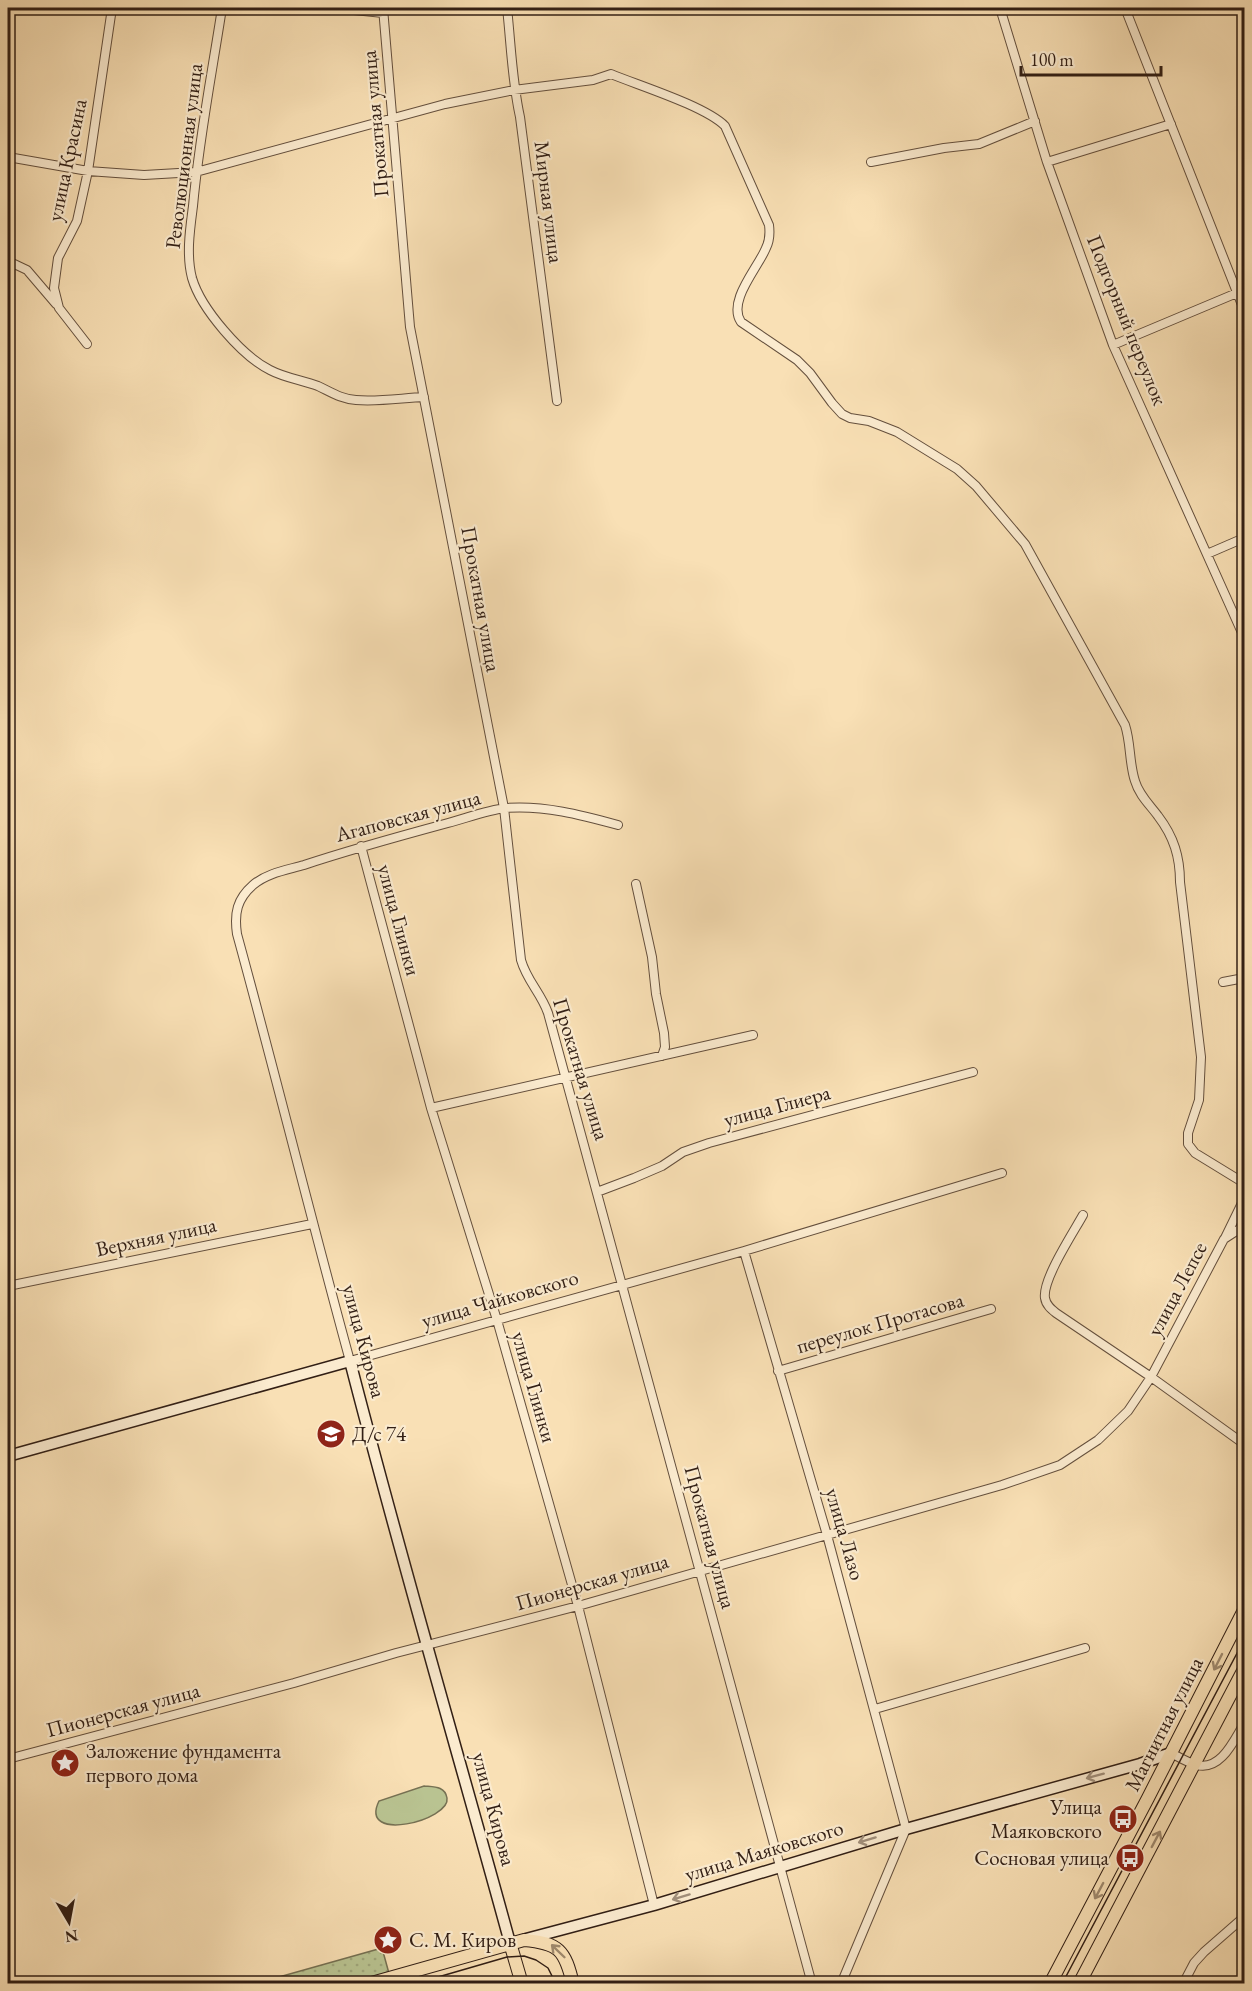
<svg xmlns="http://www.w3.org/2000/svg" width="1252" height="1991" font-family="'EB Garamond',serif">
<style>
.green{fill:url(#green-dots);stroke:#767153;stroke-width:1.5}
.pitch{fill:#b9c391;stroke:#767153;stroke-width:1.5}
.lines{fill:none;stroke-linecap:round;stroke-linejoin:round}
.minor-casing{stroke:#644f3d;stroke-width:10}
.secondary-casing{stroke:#321f15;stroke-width:13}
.primary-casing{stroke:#321f15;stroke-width:14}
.minor{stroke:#fbebcf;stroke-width:8}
.secondary{stroke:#fbebcf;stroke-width:10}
.primary{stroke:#f9e0b5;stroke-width:12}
.tram{stroke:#321f15;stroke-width:1.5}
.oneway{stroke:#9f896d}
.oneway2{stroke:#a18f7b}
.labels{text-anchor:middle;stroke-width:4.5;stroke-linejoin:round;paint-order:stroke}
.street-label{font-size:21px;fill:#321f15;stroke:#fbebcf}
.poi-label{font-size:21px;fill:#321f15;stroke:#fbebcf;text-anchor:start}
</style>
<defs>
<pattern id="green-dots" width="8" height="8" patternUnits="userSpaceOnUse" patternTransform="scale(1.5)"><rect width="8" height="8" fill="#b9c391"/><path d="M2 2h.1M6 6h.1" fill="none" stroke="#a0a77c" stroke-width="1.8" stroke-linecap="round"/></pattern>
</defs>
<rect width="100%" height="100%" fill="#f9e0b5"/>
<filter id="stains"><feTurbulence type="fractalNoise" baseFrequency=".00333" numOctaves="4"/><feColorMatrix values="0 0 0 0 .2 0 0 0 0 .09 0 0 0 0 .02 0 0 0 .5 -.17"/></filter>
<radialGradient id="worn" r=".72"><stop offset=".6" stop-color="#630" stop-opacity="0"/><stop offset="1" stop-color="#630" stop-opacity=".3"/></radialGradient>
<path class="green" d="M382 1948 390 1977 364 1983 254 1984Z"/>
<path class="pitch" d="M424 1786C434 1787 445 1786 447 1798 451 1820 358 1844 379 1801Z"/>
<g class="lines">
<g class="minor-casing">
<path id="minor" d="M222 8C212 73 199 139 193 206 190 229 186 255 192 278 201 309 242 356 270 370 285 378 302 380 318 386 331 392 341 399 356 400 378 402 402 398 424 397
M335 8 383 13
M383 8 410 327 504 808 521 960C527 981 541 993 548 1013L812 1984
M507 8C511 44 512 81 520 117L557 401
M1000 8 1047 162 1113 345 1244 637
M1125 8 1244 310
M8 157 88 171 144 175 196 172 445 104 514 90 593 80 611 74C640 86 705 106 725 126L769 225C770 233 770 240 766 248 758 268 727 301 741 322L797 360 810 373 832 403 842 414 850 418 869 421 897 432 957 469 976 486 1025 544 1125 725C1131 743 1129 763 1135 781 1139 795 1150 805 1158 816 1174 837 1180 857 1180 882L1201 1057 1199 1100 1188 1133V1144L1195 1153 1244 1183
M871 162 944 148 979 144 1035 121
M1047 162 1171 124
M8 261 27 270 56 304
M87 344 59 308 54 288 58 258 77 221 88 171 112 8
M1113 345 1244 290
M1207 554 1244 538
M618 825C581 815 544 805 506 808 487 810 467 818 448 823 400 836 352 849 304 865 287 870 267 873 253 885 237 899 234 913 237 934 276 1076 311 1219 350 1361L744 1251 1002 1173
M361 846 431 1108 497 1320 578 1606 654 1905
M636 884 652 957 656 994 664 1033 665 1047 662 1056
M1223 982 1244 978
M431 1108 753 1035
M597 1192 634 1178 662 1166 683 1152 709 1143 973 1072
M1083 1215C1073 1233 1042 1280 1045 1298 1046 1305 1051 1309 1056 1313L1151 1377 1244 1444
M1225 1238 1244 1199
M744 1251 827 1535 906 1829 841 1984
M8 1286 312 1224
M778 1371 991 1309
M875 1709 1085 1648
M1171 1753C1179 1757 1188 1763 1197 1765 1221 1771 1234 1740 1244 1724
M8 1759 294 1683 396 1653 578 1606 1002 1485 1060 1465 1098 1440 1128 1411 1151 1377 1224 1239 1244 1226
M1183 1984 1194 1963 1204 1952 1244 1917"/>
</g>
<g class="secondary-casing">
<path id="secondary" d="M8 1456 350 1361C400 1556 457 1749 510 1943
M526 1939 654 1905 906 1829 1140 1764 1171 1753"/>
</g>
<g class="primary-casing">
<path id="primary" d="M510 1943 522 1984
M368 1984 524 1940C559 1943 565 1950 573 1984
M1050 1984 1148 1798 1244 1610
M1079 1984 1244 1669"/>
</g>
<use href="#minor" class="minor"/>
<use href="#secondary" class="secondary"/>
<use href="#primary" class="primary"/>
<path class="tram" d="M414 1984 507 1957 524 1956 536 1960 548 1968 556 1984
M1062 1984 1244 1640"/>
</g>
<defs><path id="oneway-shaft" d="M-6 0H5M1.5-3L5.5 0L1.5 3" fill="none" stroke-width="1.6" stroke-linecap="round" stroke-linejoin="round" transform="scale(1.5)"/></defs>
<g class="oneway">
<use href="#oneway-shaft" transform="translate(1218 1662) rotate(117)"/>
<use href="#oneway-shaft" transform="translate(1156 1839) rotate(-62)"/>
<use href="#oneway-shaft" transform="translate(1099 1891) rotate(118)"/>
<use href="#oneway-shaft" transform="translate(558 1951) rotate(-136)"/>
</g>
<g class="oneway2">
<use href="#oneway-shaft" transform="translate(1095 1776) rotate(165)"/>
<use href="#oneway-shaft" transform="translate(867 1840) rotate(163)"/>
<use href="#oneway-shaft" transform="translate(681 1897) rotate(163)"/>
</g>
<defs>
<g id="school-disc" transform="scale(1.5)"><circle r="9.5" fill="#8f2418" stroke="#fbebcf"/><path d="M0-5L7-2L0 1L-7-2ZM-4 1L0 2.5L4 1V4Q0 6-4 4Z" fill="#fff"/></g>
<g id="sight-disc" transform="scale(1.5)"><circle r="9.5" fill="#8f2418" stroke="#fbebcf"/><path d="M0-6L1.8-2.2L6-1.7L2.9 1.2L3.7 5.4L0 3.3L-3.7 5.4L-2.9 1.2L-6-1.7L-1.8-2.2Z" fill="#fff"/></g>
<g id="bus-disc" transform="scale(1.5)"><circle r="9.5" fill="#8f2418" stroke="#fbebcf"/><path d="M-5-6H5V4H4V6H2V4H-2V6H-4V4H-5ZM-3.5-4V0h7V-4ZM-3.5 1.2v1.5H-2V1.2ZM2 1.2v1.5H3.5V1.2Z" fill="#fff"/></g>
</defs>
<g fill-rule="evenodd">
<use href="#school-disc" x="331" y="1434"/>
<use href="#sight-disc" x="65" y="1763"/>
<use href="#bus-disc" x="1123" y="1819"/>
<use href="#bus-disc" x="1130" y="1858"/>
<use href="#sight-disc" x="388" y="1940"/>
</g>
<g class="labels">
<g class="street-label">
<text transform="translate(375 124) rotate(-95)" y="7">Прокатная улица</text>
<text transform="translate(184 156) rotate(-83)" y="7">Революционная улица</text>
<text transform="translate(67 160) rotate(-78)" y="7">улица Красина</text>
<text transform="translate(549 202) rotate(83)" y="7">Мирная улица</text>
<text transform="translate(1127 320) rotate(68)" y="7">Подгорный переулок</text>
<text transform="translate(481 599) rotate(80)" y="7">Прокатная улица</text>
<text transform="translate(408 816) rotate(-15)" y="7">Агаповская улица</text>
<text transform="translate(399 920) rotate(75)" y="7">улица Глинки</text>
<text transform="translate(581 1069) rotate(73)" y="7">Прокатная улица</text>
<text transform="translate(777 1106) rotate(-15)" y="7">улица Глиера</text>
<text transform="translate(156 1237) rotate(-12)" y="7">Верхняя улица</text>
<text transform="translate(1177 1289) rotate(-62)" y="7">улица Лепсе</text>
<text transform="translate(500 1299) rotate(-16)" y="7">улица Чайковского</text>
<text transform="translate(880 1323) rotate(-16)" y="7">переулок Протасова</text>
<text transform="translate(364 1341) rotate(75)" y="7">улица Кирова</text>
<text transform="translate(534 1387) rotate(74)" y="7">улица Глинки</text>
<text transform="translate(845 1534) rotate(74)" y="7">улица Лазо</text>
<text transform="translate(710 1537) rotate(75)" y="7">Прокатная улица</text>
<text transform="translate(592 1582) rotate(-16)" y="7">Пионерская улица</text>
<text transform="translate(123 1710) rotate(-15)" y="7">Пионерская улица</text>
<text transform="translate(1164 1724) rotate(-63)" y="7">Магнитная улица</text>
<text transform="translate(494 1809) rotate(75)" y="7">улица Кирова</text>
<text transform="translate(764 1851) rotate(-17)" y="7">улица Маяковского</text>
</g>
<g class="poi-label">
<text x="352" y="1441">Д/с 74</text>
<text x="86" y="1758">Заложение фундамента<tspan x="86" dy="24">первого дома</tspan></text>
<text x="1102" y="1814" text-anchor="end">Улица<tspan x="1102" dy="24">Маяковского</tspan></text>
<text x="1109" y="1865" text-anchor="end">Сосновая улица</text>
<text x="409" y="1947">С. М. Киров</text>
</g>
</g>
<rect width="1252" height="1991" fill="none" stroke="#f9e0b5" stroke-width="30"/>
<rect x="9" y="9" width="1234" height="1973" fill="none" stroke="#321f15" stroke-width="3"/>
<rect x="15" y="15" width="1222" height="1961" fill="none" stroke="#321f15" stroke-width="1.5"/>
<g transform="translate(69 1922) rotate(170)" stroke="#fbebcf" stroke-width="4.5" paint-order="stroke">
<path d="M0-4.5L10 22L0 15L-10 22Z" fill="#321f15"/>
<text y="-9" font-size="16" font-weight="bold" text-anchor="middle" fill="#321f15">N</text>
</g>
<path d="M1021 66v9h140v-9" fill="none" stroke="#321f15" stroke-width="3"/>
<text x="1030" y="66" font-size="18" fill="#321f15" stroke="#fbebcf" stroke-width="4.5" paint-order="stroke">100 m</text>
<rect width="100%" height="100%" filter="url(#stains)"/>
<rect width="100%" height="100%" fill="url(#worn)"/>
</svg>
